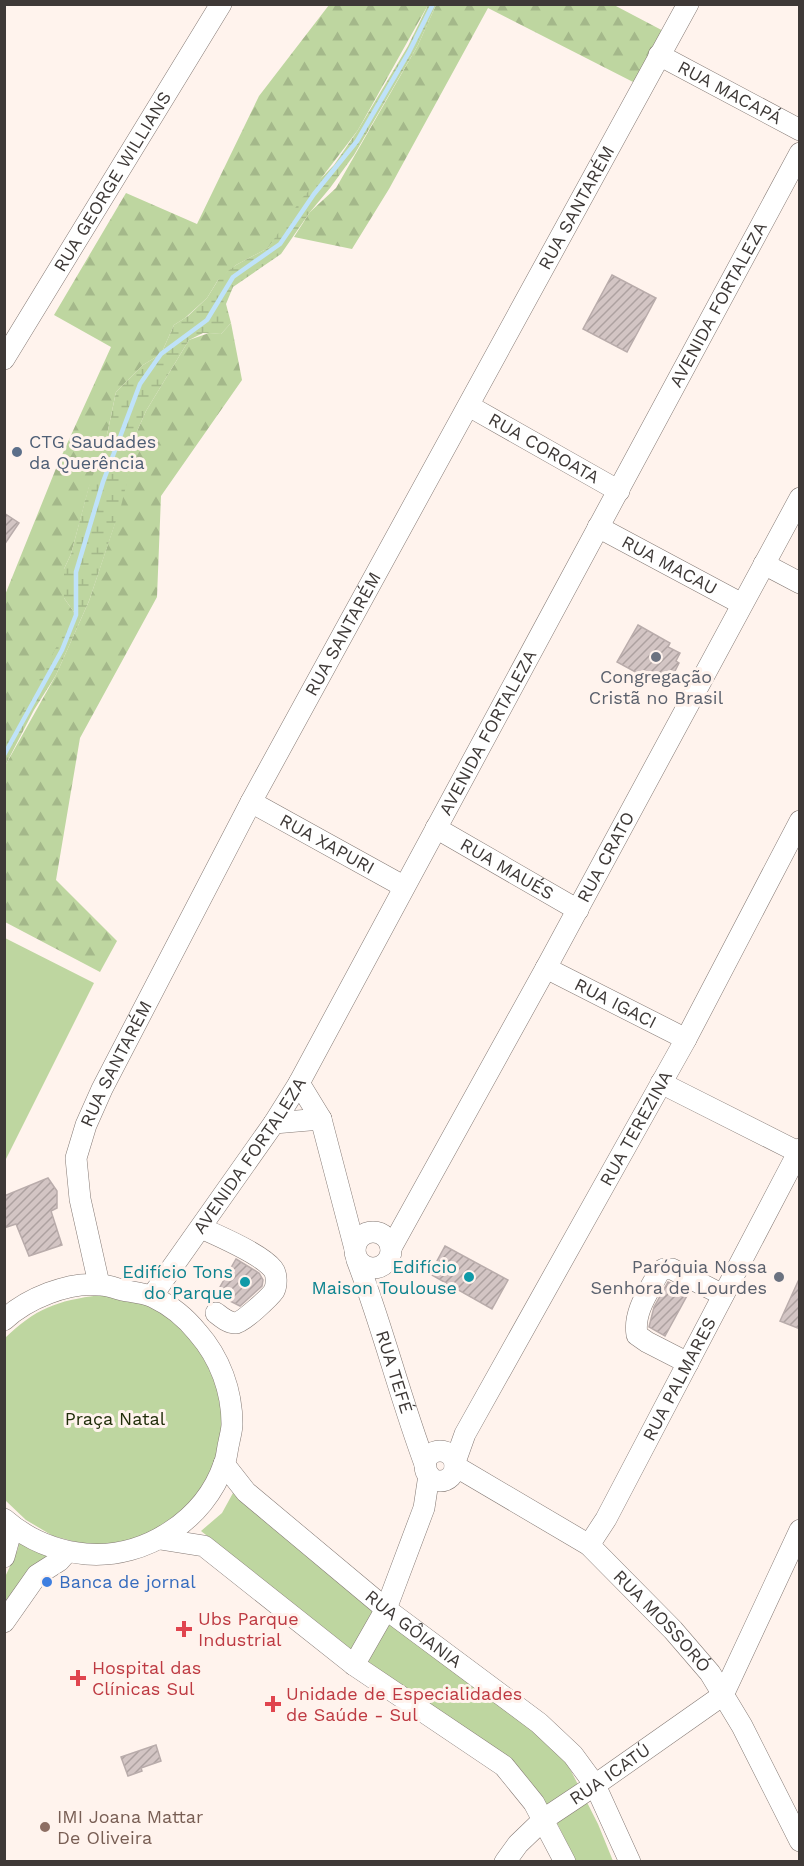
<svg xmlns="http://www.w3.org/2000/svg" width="804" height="1866" font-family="'Work Sans',sans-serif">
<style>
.green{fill:#bed6a0}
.forest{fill:url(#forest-firs)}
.wetland{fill:url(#wetland-marsh)}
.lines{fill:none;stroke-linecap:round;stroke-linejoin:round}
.stream{stroke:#bfe2f9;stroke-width:4.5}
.building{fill:url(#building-hatch);stroke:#b9acab;stroke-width:1.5}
.minor-casing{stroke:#847974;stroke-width:22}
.minor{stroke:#fff;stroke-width:21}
.service-dot{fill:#5c6f8a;stroke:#fff3ed;stroke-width:2}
.worship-dot{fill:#6b7280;stroke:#fff3ed;stroke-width:2}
.culture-dot{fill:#0f9aa8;stroke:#fff3ed;stroke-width:2}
.shop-dot{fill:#3f7fe0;stroke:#fff3ed;stroke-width:2}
.health-dot{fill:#e0444e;stroke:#fff3ed;stroke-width:2}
.education-dot{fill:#8d6e63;stroke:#fff3ed;stroke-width:2}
.labels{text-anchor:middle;stroke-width:6;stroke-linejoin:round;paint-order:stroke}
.street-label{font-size:18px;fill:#3e3937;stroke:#fff3ed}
.service-label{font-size:18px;fill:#4e5e75;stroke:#fff3ed;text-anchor:start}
.worship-label{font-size:18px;fill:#5b616d;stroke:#fff3ed}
.culture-label{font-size:18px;fill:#0d838f;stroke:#fff3ed;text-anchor:end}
.park-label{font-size:18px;fill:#212e0a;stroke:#fff3ed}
.shop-label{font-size:18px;fill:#366cbe;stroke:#fff3ed;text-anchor:start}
.health-label{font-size:18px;fill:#be3a42;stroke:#fff3ed;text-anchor:start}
.education-label{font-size:18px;fill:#785e54;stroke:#fff3ed;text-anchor:start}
</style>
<defs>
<pattern id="forest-firs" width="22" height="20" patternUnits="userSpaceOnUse" patternTransform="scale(1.5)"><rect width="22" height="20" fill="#bed6a0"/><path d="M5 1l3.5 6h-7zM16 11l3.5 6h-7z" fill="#a4b88a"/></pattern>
<pattern id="wetland-marsh" width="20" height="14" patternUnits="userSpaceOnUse" patternTransform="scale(1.5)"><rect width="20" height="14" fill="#bed6a0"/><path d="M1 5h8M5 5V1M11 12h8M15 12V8" fill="none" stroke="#a4b88a"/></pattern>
<pattern id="building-hatch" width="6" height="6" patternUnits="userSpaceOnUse" patternTransform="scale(1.5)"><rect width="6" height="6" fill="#d3c5c4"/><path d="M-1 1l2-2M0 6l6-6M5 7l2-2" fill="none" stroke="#ada1a0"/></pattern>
</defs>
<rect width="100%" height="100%" fill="#fff3ed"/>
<path class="green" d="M5 938 94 983 5 1161Z
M100 1295 131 1299 161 1310 186 1328 220 1381 224 1443 197 1500 146 1536 116 1544H84L53 1536 26 1520 5 1500 4 1339C36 1308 56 1301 100 1295Z
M233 1493 375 1608 533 1728 565 1759 598 1824 613 1861H576L551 1811 430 1706 352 1650 201 1531 222 1513Z
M20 1535 53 1553 5 1618V1577L18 1549Z"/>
<path class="forest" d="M329 5H428L358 130 268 248 236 265 218 280 207 298 185 318 174 325 161 354 143 365 116 392 104 449 89 487 71 554 64 569V598L76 615 5 752V595L57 466 111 347 54 315 126 193 197 224 259 96Z
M436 5H614L671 35 637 84 488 8 389 189 352 249 294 237 310 212 336 188 418 45Z
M231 323 242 380 161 496 157 597 80 738 56 880 117 941 100 972 5 922V766L56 675 89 601 114 526 134 454V438L146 411 189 340 209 333 221 334Z"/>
<path class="wetland" d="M428 5H436L418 45 354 155 330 188 310 212 281 254 233 287 226 304 231 323 221 334 203 333 189 340 146 411 134 438V454L121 506 89 601 56 675 34 710 5 766V746L59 642 76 615 64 598V569L71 554 90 482 104 449 116 392 143 365 161 354 174 325 188 316 207 298 220 277 236 265 268 248 302 198 334 165 358 130 408 46Z"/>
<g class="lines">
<path class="stream" d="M4 755 62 650 76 615V572L103 482 140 384 161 354 207 320 233 277 280 244 314 194 357 141 409 52 433 4"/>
</g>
<path class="building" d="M612 275 656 298 627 352 583 329Z
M4 513 19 523 4 545Z
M638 625 670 643 668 647 680 653 676 661 679 663 672 677 668 675 664 682 652 676 650 680 617 662Z
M48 1178 57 1191V1208L51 1211 62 1245 29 1256 16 1224 4 1228V1196Z
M445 1246 508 1280 492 1309 430 1274Z
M236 1259 259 1273 263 1280 262 1286 240 1306 216 1294Z
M800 1277V1329L780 1321Z
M668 1282 689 1292 665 1336 649 1327 654 1307Z
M156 1745 161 1761 141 1768 142 1771 128 1776 121 1757Z"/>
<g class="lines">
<g class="minor-casing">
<g id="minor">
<path id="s1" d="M659 55 800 130"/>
<path id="s2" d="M4 359 221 4"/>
<path id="s3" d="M469 406 619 491"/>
<path id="s4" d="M598 527 742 604"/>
<path d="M764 564 800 583"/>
<path id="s5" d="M251 802 403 886"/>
<path id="s6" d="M436 828 578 910"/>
<path id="s7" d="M546 968 686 1039"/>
<path d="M299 1083 321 1119 355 1249"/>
<path d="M661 1083 800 1153"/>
<path d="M274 1123 321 1119"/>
<path d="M201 1228C219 1236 261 1254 273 1269 277 1274 277 1285 274 1291 270 1297 242 1323 236 1323 228 1323 221 1317 216 1313"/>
<circle cx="373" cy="1250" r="18"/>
<path id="s8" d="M391 1248 546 968 800 498"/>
<path id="s9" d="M357 1260C383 1328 400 1398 426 1467"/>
<path id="s10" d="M99 1284 80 1199 76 1158 86 1125 102 1089 251 802 688 4"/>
<path id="s11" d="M152 1296 274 1123 299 1083 800 153"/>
<path d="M4 1320C26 1299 69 1281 100 1285 107 1285 115 1288 122 1290 132 1292 144 1293 153 1297 170 1305 186 1318 198 1333 220 1358 232 1391 232 1424 232 1430 230 1436 229 1442 227 1449 227 1458 224 1464 205 1520 145 1559 86 1554 55 1551 28 1540 4 1519"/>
<path d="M688 1363 647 1342 637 1335C633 1312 649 1291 659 1272L664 1269H672L723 1295"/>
<circle cx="440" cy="1466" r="15"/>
<path id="s12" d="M455 1462 465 1434 686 1039 800 821"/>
<path id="s13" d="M224 1464 246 1492 386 1609 539 1723 573 1755 595 1785 630 1862"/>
<path id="s14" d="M455 1466 589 1545 673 1630 710 1673 742 1726 800 1841"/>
<path d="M4 1523 11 1532 4 1557"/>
<path d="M160 1539 204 1546 354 1665 504 1766 534 1803 565 1862"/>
<path id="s15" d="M589 1545 606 1519 800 1149"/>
<path d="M4 1622 37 1575 59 1561 67 1552"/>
<path d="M354 1665 386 1609 424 1508 429 1475"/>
<path id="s16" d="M505 1862 518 1844 544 1819 595 1785 723 1695 800 1530"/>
</g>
</g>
<use href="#minor" class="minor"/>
</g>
<circle class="service-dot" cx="17" cy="452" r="6"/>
<g class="worship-dot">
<circle cx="656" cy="657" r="6"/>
<circle cx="779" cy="1277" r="6"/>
</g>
<g class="culture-dot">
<circle cx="469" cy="1277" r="6"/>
<circle cx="245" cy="1282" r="6"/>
</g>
<circle class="shop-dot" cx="47" cy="1582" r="6"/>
<g class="health-dot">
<path d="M181 1620h6v6h6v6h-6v6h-6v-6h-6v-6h6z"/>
<path d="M75 1669h6v6h6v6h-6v6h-6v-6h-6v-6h6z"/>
<path d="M270 1695h6v6h6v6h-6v6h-6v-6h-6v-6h6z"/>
</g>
<circle class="education-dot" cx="45" cy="1827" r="6"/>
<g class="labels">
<g class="street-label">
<text dy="6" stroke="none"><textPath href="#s1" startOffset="80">RUA MACAPÁ</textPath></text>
<text dy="6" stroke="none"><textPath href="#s2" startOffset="208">RUA GEORGE WILLIANS</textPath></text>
<text dy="6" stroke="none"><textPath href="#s10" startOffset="1203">RUA SANTARÉM</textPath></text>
<text dy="6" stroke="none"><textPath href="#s11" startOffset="1143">AVENIDA FORTALEZA</textPath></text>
<text dy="6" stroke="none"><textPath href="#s3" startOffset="86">RUA COROATA</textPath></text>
<text dy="6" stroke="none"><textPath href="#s4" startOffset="81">RUA MACAU</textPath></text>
<text dy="6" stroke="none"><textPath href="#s10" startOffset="717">RUA SANTARÉM</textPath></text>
<text dy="6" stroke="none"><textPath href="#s11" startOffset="657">AVENIDA FORTALEZA</textPath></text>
<text dy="6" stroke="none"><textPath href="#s5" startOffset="87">RUA XAPURI</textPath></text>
<text dy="6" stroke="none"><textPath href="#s8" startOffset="446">RUA CRATO</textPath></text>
<text dy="6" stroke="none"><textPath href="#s6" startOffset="82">RUA MAUÉS</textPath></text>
<text dy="6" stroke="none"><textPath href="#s7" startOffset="78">RUA IGACI</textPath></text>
<text dy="6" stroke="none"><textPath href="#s10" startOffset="231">RUA SANTARÉM</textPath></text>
<text dy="6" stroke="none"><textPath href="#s12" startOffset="380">RUA TEREZINA</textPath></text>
<text dy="6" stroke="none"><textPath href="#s11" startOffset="171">AVENIDA FORTALEZA</textPath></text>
<text dy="6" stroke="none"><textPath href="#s9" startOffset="118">RUA TEFÉ</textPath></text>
<text dy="6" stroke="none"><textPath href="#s15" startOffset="189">RUA PALMARES</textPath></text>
<text dy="6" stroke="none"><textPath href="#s14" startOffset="261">RUA MOSSORÓ</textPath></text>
<text dy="6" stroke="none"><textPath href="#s13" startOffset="252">RUA GÔIANIA</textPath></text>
<text dy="6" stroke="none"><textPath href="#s16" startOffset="138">RUA ICATÚ</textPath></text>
</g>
<g class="service-label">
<text x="29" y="448">CTG Saudades<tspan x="29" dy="21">da Querência</tspan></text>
</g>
<g class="worship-label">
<text x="656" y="683">Congregação<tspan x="656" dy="21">Cristã no Brasil</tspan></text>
<text x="767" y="1273" text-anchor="end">Paróquia Nossa<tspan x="767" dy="21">Senhora de Lourdes</tspan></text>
</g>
<g class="culture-label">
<text x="457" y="1273">Edifício<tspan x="457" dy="21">Maison Toulouse</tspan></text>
<text x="233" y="1278">Edifício Tons<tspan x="233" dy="21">do Parque</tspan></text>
</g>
<g class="park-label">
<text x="115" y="1425">Praça Natal</text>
</g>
<g class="shop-label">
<text x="59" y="1588">Banca de jornal</text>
</g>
<g class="health-label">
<text x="198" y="1625">Ubs Parque<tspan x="198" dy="21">Industrial</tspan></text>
<text x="92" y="1674">Hospital das<tspan x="92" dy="21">Clínicas Sul</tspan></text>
<text x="286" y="1700">Unidade de Especialidades<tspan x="286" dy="21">de Saúde - Sul</tspan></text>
</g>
<g class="education-label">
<text x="57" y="1823">IMI Joana Mattar<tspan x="57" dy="21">De Oliveira</tspan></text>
</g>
</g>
<rect width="804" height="1866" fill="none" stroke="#3e3937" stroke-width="12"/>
</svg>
